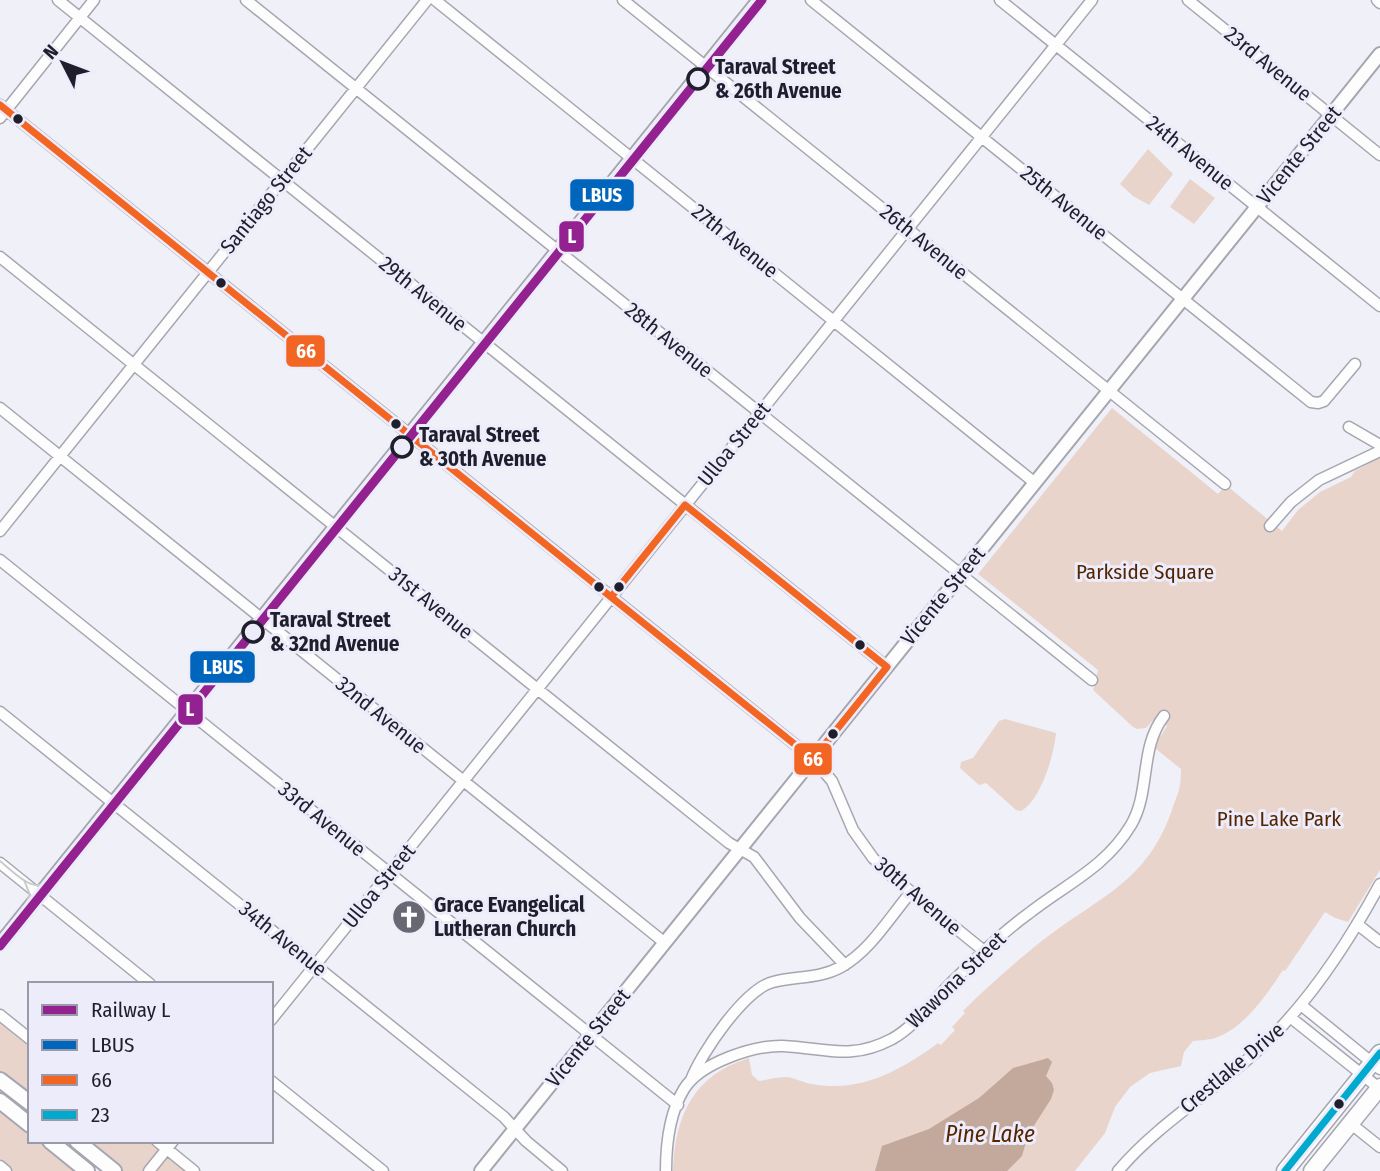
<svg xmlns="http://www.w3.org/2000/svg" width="1380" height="1171" font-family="'Fira Sans Condensed',sans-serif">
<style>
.green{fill:#e9d4cc}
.water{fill:#c2a99c}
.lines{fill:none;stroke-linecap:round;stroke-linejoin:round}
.minor-casing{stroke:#a6a6b0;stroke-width:13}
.tertiary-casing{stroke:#a6a6b0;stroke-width:16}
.secondary-casing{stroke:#a6a6b0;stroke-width:18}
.primary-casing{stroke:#a6a6b0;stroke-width:19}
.minor{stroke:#fdfdfe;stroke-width:10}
.tertiary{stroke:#fdfdfe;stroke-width:12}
.secondary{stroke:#fdfdfe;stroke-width:14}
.primary{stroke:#fdfdfe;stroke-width:16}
.tram{stroke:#cacacd;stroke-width:2}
.bus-1-casing{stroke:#edecfb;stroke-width:12}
.bus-2-casing{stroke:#edecfb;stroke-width:12}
.bus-3-casing{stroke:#edecfb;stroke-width:12}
.bus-1{stroke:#0065bd;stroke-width:7}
.bus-2{stroke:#f26522;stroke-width:7}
.bus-3{stroke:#00a9ce;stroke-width:7}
.rail-1-casing{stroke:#edecfb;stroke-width:14}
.rail-1{stroke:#932290;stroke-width:9}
.stop-dot{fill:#edecfb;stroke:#1f1e2c;stroke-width:3.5}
.bus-dot{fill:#1f1e2c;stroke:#edecfb;stroke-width:2.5}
.labels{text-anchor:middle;stroke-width:6;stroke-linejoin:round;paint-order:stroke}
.street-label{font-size:21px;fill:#1f1e2c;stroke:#edecfb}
.stop-label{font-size:21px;font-weight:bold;fill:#1f1e2c;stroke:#edecfb;text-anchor:start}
.park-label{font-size:21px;fill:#542500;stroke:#edecfb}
.poi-label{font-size:21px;font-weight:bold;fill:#1f1e2c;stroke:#edecfb;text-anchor:start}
.water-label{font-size:23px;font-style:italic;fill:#552500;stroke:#edecfb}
.line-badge{stroke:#edecfb;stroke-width:2.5}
.badge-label{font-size:19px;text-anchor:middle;font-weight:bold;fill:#fff}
</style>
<rect width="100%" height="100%" fill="#f0f0f8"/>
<path class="green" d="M1148 149 1173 174 1149 205 1133 196 1120 184Z
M1190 179 1215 198 1194 224 1170 207Z
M1112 408 1218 494 1226 485 1282 531 1298 510 1320 492 1351 477 1355 471 1380 458V870L1348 922 1335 918 1325 912 1285 971 1283 970C1267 994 1245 1028 1215 1038 1209 1040 1200 1040 1193 1041L1184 1052 1181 1066 1150 1073 1130 1087 1115 1107 1105 1133 1075 1171H673C675 1116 693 1075 749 1058L752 1075 759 1081C767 1080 777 1077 785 1077 794 1077 803 1083 812 1084 860 1093 900 1071 938 1043L941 1045 955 1030 952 1027 965 1013 963 1011 974 1000C999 977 1024 954 1051 934 1104 895 1148 879 1172 810 1178 792 1181 790 1181 769L1156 749 1158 740 1167 726 1156 717 1146 728 1137 729 1133 727 1093 690 1098 670 978 574Z
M1005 719 1056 733C1054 755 1041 800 1021 811L1016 810 986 783 979 785 960 768 961 762 973 758 999 721Z
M0 1015 30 1038V1103L0 1079Z
M0 1101 30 1125V1141H50L87 1171H6L0 1166Z
M77 1141H158L194 1171H114Z"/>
<path class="water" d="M1048 1058 1052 1062 1046 1076 1052 1083 1054 1090 1051 1099 1028 1135 1022 1156 1007 1171H875L882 1146 929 1129 979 1098 1013 1068Z"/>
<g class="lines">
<g class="minor-casing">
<path id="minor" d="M58 0 887 667
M246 0 1092 680
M435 0 1035 483
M623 0 1225 484
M811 0 1311 402 1318 403 1324 401 1355 364
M1000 0 1380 306
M1188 0 1380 155
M1377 0 1380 3
M0 105 813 759 832 781 853 830 873 858 894 878 984 951
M0 118 94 0
M0 257 729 843 754 857 800 918 845 965
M0 408 665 943
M1349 427 1380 445
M1270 526 1291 502 1319 480 1380 451
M0 531 427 0
M0 560 678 1105
M0 712 504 1117 526 1141 562 1171
M0 863 150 984
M1357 924 1380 942
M1301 1005 1380 1069
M0 1015 30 1039
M1290 1017 1379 1088
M271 1020 1092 0
M691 1080C701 1053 745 989 773 982 796 976 819 979 841 967 870 951 890 917 911 892
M271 1081 383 1171
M1350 1123 1380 1147
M157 1141 194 1171
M0 1166 6 1171
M149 1171 173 1141
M666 1171C666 1145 670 1112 684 1089 700 1063 754 1045 783 1046 826 1048 850 1061 892 1039 915 1026 931 1003 949 985 975 960 999 935 1028 914 1066 884 1105 868 1131 825 1151 791 1139 748 1164 716
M1118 1171C1158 1124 1211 1093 1256 1052 1307 1006 1347 945 1380 884"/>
</g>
<g class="tertiary-casing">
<path id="tertiary" d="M0 944 759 0
M481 1171 1380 54"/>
</g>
<g class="secondary-casing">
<path id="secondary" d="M0 1080 30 1103
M0 1101 30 1125
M50 1141 87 1171
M77 1141 114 1171"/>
</g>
<g class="primary-casing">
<path id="primary" d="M1285 1171 1380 1053
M1312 1171 1380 1087"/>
</g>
<use href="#minor" class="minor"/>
<use href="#tertiary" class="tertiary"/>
<use href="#secondary" class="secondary"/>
<use href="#primary" class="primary"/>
<path class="tram" d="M0 861C17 875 35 897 55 878
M22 912 30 895 24 880"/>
<g class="bus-1-casing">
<path id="bus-1" d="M0 944 759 0"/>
</g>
<g class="bus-2-casing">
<path id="bus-2" d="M0 105 611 597
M685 505 887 667 813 759 611 597Z"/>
</g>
<g class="bus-3-casing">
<path id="bus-3" d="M1285 1171 1380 1053"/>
</g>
<use href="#bus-1" class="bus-1"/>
<use href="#bus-2" class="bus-2"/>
<use href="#bus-3" class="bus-3"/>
<g class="rail-1-casing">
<path id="rail-1" d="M0 946 762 0"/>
</g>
<use href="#rail-1" class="rail-1"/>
</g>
<defs>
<g id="church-disc" transform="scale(1.75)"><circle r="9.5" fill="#686873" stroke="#edecfb"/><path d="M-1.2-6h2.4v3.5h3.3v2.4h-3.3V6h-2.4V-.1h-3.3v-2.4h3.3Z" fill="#fff"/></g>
</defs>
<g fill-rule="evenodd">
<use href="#church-disc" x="409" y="917"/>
</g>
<g class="stop-dot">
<circle cx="698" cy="79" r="10"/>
<circle cx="402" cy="447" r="10"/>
<circle cx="253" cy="632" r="10"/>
</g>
<g class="bus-dot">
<circle cx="18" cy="119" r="6"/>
<circle cx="221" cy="283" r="6"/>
<circle cx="396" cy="424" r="6"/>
<circle cx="599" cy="587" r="6"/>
<circle cx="619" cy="587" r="6"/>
<circle cx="860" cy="645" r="6"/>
<circle cx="833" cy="734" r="6"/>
<circle cx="1339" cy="1104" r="6"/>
</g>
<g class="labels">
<g class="street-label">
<text transform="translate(1268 64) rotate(39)" y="7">23rd Avenue</text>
<text transform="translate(1190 153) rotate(39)" y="7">24th Avenue</text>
<text transform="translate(1299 155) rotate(-51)" y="7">Vicente Street</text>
<text transform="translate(266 200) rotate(-51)" y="7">Santiago Street</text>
<text transform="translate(1064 203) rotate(39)" y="7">25th Avenue</text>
<text transform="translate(735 241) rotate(39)" y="7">27th Avenue</text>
<text transform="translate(924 242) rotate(39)" y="7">26th Avenue</text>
<text transform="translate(423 294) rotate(39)" y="7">29th Avenue</text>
<text transform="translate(669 340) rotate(39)" y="7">28th Avenue</text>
<text transform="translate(734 444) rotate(-51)" y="7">Ulloa Street</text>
<text transform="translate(943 596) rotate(-51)" y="7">Vicente Street</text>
<text transform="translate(431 603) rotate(39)" y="7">31st Avenue</text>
<text transform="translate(381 715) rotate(39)" y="7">32nd Avenue</text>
<text transform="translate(322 819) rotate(39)" y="7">33rd Avenue</text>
<text transform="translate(379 886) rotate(-51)" y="7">Ulloa Street</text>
<text transform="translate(918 896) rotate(41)" y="7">30th Avenue</text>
<text transform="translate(283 939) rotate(39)" y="7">34th Avenue</text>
<text transform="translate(956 980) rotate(-44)" y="7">Wawona Street</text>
<text transform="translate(588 1038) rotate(-51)" y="7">Vicente Street</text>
<text transform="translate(1232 1068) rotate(-40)" y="7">Crestlake Drive</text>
</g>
<g class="stop-label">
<text x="715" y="74">Taraval Street<tspan x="715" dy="24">&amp; 26th Avenue</tspan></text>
<text x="419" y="442">Taraval Street<tspan x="419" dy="24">&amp; 30th Avenue</tspan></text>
<text x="270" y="627">Taraval Street<tspan x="270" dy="24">&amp; 32nd Avenue</tspan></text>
</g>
<g class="park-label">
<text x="1145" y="579">Parkside Square</text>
<text x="1279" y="826">Pine Lake Park</text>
</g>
<g class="poi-label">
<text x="434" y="912">Grace Evangelical<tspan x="434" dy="24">Lutheran Church</tspan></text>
</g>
<g class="water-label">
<text x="990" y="1142">Pine Lake</text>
</g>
</g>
<g class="line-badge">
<rect x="569" y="178" width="66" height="34" rx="7" fill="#0065bd"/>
<rect x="558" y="220" width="27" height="33" rx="7" fill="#932290"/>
<rect x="285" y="334" width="41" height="34" rx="7" fill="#f26522"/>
<rect x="189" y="650" width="67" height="34" rx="7" fill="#0065bd"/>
<rect x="177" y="693" width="27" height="33" rx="7" fill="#932290"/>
<rect x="793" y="742" width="40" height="34" rx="7" fill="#f26522"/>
</g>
<g class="badge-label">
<text x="602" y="202">LBUS</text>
<text x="572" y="243">L</text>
<text x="306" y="358">66</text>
<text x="223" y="674">LBUS</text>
<text x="190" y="716">L</text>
<text x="813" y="766">66</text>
</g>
<rect x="28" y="982" width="245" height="161" fill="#edecfb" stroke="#9b9aa8" stroke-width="2"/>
<rect x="42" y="1005" width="35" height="10" fill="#932290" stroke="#9b9aa8" stroke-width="2"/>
<text x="91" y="1017" font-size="21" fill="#1f1e2c">Railway L</text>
<rect x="42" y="1040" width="35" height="10" fill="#0065bd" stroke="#9b9aa8" stroke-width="2"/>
<text x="91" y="1052" font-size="21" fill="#1f1e2c">LBUS</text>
<rect x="42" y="1075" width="35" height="10" fill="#f26522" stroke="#9b9aa8" stroke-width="2"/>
<text x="91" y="1087" font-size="21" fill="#1f1e2c">66</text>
<rect x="42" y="1110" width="35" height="10" fill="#00a9ce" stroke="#9b9aa8" stroke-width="2"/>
<text x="91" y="1122" font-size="21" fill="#1f1e2c">23</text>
<g transform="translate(63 63) rotate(312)" stroke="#edecfb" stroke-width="5" paint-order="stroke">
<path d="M0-5L12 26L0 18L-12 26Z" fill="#1f1e2c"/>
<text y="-10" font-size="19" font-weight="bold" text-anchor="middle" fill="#1f1e2c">N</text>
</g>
</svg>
